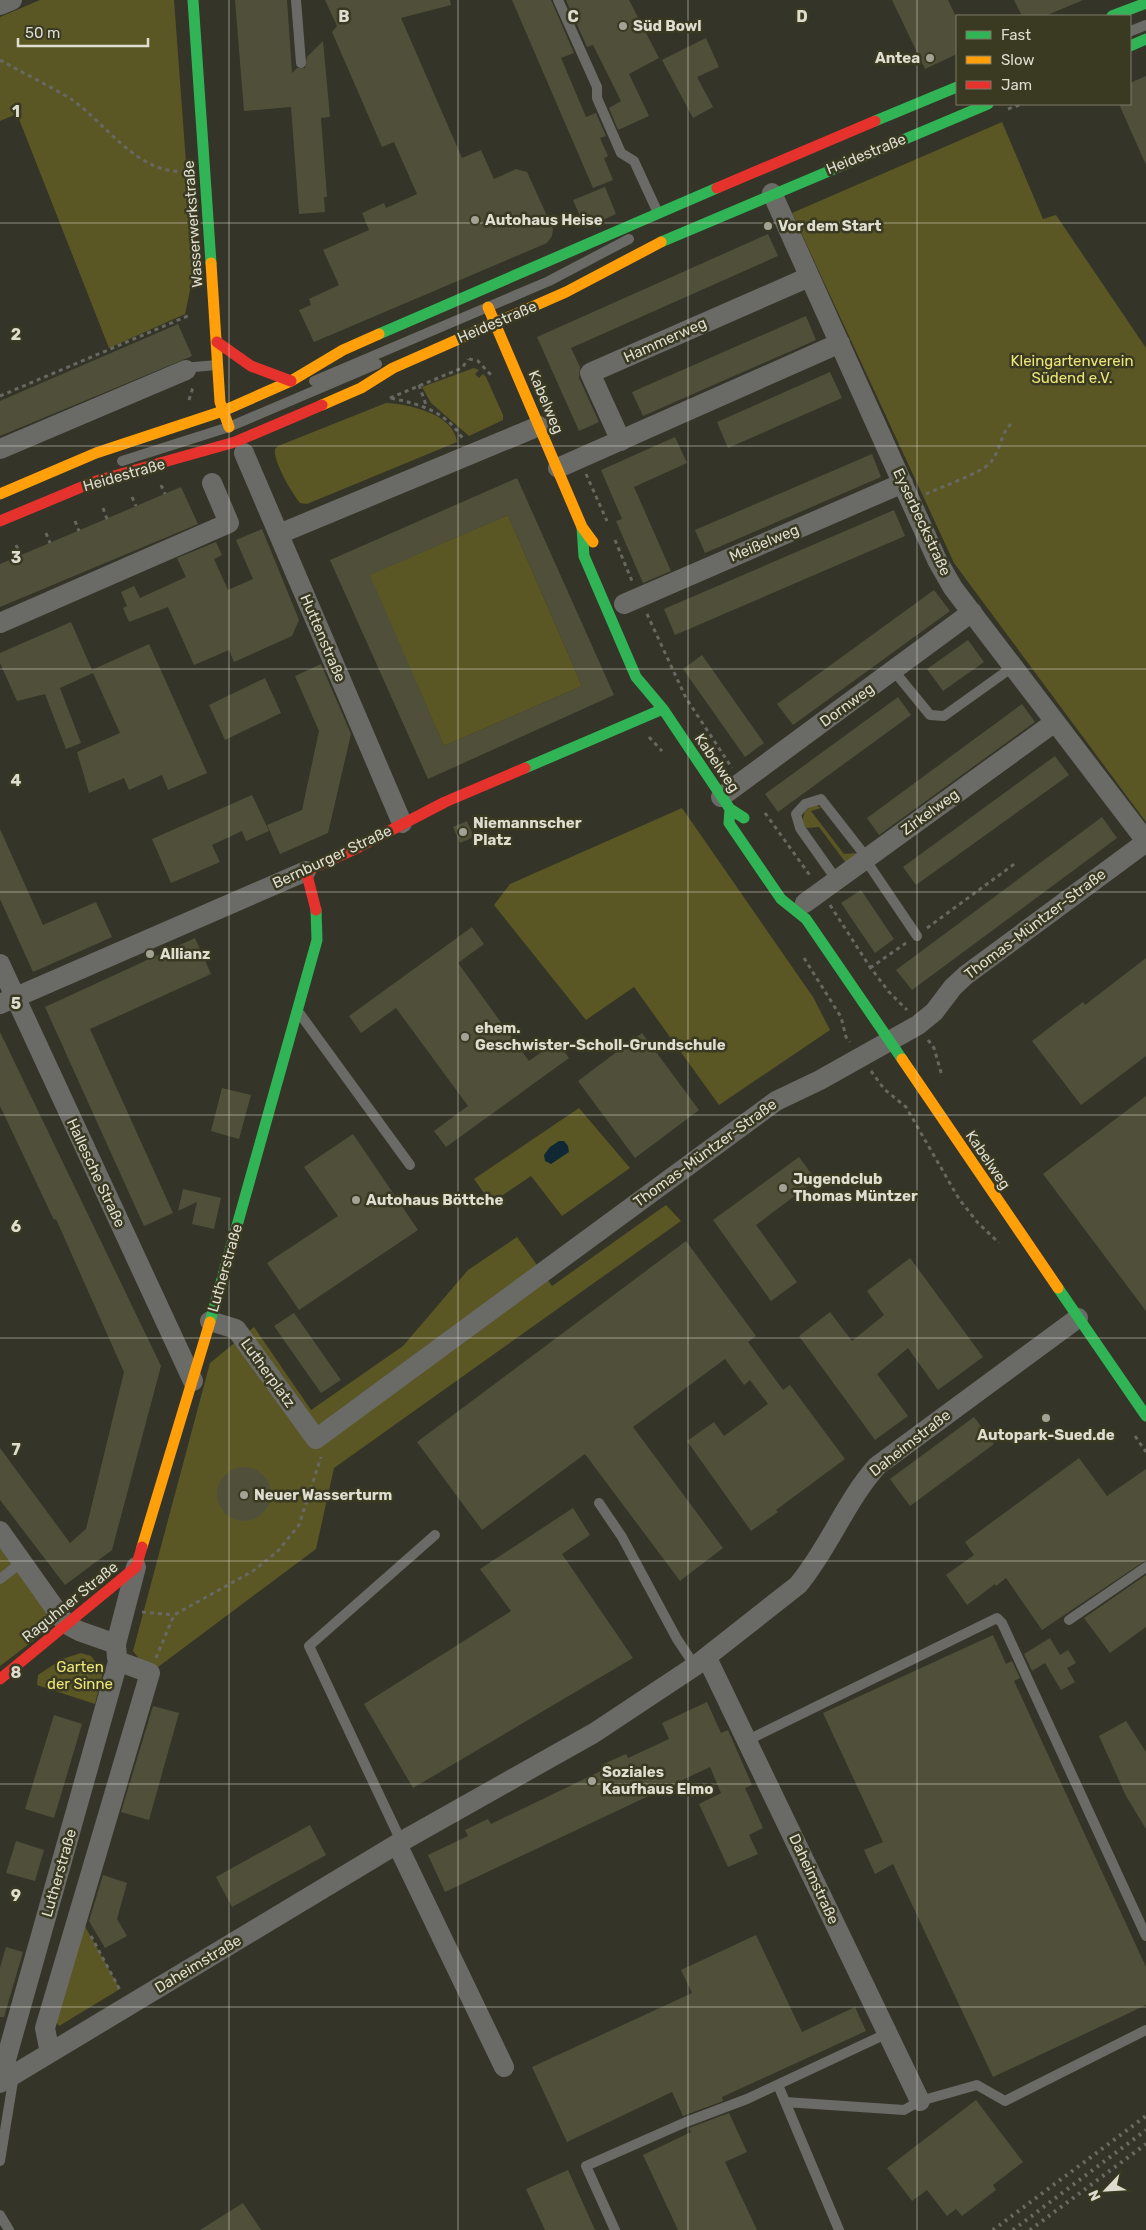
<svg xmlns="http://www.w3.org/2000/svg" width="1146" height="2230" font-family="Rubik,sans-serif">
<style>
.green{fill:#5a5725}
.water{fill:#0f2833}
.building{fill:#50503a;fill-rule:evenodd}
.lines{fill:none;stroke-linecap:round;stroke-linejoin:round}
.path{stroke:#686863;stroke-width:3;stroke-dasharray:4 4;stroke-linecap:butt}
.lane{stroke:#6a6a66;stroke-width:10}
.street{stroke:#6a6a66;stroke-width:20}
.fast{stroke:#30b455;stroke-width:11}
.slow{stroke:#ff9f0a;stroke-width:11}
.jam{stroke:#e5322d;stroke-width:11}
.rail{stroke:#6b6b64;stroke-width:4;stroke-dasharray:2.5 5;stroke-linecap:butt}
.grid{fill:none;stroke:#deddd0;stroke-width:1;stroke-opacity:0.55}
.poi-dot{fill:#a2a295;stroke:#3a3922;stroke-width:2}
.labels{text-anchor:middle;stroke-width:5;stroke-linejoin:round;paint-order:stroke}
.poi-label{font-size:15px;font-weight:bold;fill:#deddd0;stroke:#3a3922;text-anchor:start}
.street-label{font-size:15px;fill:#deddd0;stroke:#3a3922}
.park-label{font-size:15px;fill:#ece578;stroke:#3a3922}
.grid-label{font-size:16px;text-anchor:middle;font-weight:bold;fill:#deddd0;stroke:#3a3922;stroke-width:5;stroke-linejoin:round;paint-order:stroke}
</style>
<rect width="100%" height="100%" fill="#343428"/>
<path class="green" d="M40 0H174L194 271 185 314 109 348 17 114 0 121V17Z
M1002 122 1043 219 1056 215 1146 348V822L954 563 792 213Z
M474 368 479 370 475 374 479 378 483 374 486 377 503 415V420L469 436 431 403 422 387Z
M386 403C409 404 454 414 457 442L307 504 300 503C292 493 273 462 275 449L278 446Z
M508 515 582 686 444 746 369 575Z
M817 805 821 808 811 811 844 854 857 853 849 867 819 827 807 828 803 824C803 811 805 809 817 805Z
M682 808 813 997 830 1030 719 1105 634 987 586 1020 494 905 510 884Z
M579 1108 630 1168 562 1216 531 1176 491 1203 474 1179Z
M666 1205 681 1221 334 1468 316 1549 150 1673 133 1651 210 1363 254 1327 311 1410 403 1346 468 1270 517 1237 552 1286Z
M0 1547 58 1622 0 1666Z
M81 1653 91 1656 103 1672 95 1704 37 1685 38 1675 62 1659Z
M82 1921 120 1989 59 2026 54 2019Z"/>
<path class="water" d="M559 1141H564L568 1146 569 1152 551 1164 545 1161 544 1155 550 1147Z"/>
<path class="building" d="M235 0H287L292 73 297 68H305L307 57 323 41 330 117 321 118 327 197H324L325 212 299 214 291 107 244 111Z
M325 0H450L451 5 401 18 462 158 481 150 494 179 516 169 527 172 553 229 552 236 547 243 314 342 299 310 311 305 309 299 339 285 323 250 369 230 362 213 384 203 386 208 417 194 394 142 382 147 332 32 337 26Z
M512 0H551L574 53 561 58 586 117 596 113 606 136 600 138 608 156 604 158 613 180 593 188Z
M566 0H629L659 58 629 74 649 116 618 130 609 108 621 101 593 45 587 47Z
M892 0H948L957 19V54L925 69Z
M1014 0H1083L1045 16H1022Z
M706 38 719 67 697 77 713 107 693 118 662 60Z
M1146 76V165L1119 104H1130V83Z
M605 187 616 214 585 228 573 200Z
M768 234 778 256 571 348 580 367 579 378 599 422 579 431 537 337Z
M806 316 816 340 643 416 632 392Z
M178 324 192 356 0 436V401Z
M830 372 842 398 728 448 717 422Z
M675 437 687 463 634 487 671 571 643 583 616 521 622 519 601 470Z
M872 454 881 477 705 553 695 530Z
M517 478 614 695 428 779 330 560ZM508 515 582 686 444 746 370 575Z
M181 487 198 524 0 607V564Z
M894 510 905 536 675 635 664 609Z
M262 529 299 620 292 636 234 662 229 650 194 665 168 607 129 622 123 608 127 606 121 592 134 586 140 598 186 577 177 558 216 542 222 555 214 559 228 590 253 579 236 540Z
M934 590 950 611 793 725 777 704Z
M71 622 92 670 149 644 207 773 168 790 162 775 129 790 124 778 89 793 77 752 120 733 93 673 60 688 81 743 66 749 45 694 17 701 0 663V653Z
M968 640 984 662 943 691 927 669Z
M702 655 764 743 745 757 683 669Z
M321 664 351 734 328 833 280 854 267 825 302 810 319 731 295 676Z
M265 678 281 713 225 740 209 705Z
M898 697 911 715 778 812 765 794Z
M1022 704 1035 722 879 835 867 818Z
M1055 756 1069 775 916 885 903 867Z
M252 795 269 831 246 841 242 831 212 845 220 862 171 883 152 839Z
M1102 817 1117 838 912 990 896 970Z
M467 821 474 837 460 843 453 827Z
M0 829 43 925 96 902 112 937 33 972 0 899Z
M861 890 894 939 875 953 841 903Z
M472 927 484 944 458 963 529 1061 557 1041 569 1058 446 1147 434 1131 468 1106 396 1008 361 1033 349 1016Z
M195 938 211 974 90 1029 173 1213 144 1226 45 1007Z
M1146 958V1056L1081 1105 1032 1041 1083 1002 1085 1005Z
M0 1032 161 1366 112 1550 65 1585 0 1500V1448L70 1543 86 1529 124 1372 56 1219 54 1220 0 1106Z
M642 1033 699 1110 635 1158 578 1081Z
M222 1088 251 1095 239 1139 211 1131Z
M1146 1096V1311L1043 1174Z
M353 1134 418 1230 299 1310 267 1263 338 1216 304 1167Z
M799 1157 816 1180 756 1225 797 1282 771 1301 713 1220Z
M183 1189 221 1198 214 1229 192 1224 197 1202 178 1211Z
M686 1241 756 1336 748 1342 783 1390 790 1385 845 1459 776 1510 778 1512 751 1531 687 1441 714 1422 724 1436 768 1404 750 1380 744 1385 725 1359 633 1427 723 1548 680 1581 585 1454 482 1530 417 1442Z
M910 1258 983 1357 938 1390 908 1348 877 1374 908 1416 875 1440 799 1336 830 1312 852 1341 884 1315 867 1291Z
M294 1313 341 1380 321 1393 274 1326Z
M974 1417 994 1444 910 1506 890 1479Z
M1079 1458 1107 1496 1146 1469V1560L1042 1630 1006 1578 996 1586 995 1584 967 1605 946 1575 974 1555 965 1542Z
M217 1494a27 27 0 1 1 54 0a27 27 0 1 1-54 0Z
M573 1508 590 1535 562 1554 633 1658 413 1788 364 1704 511 1611 480 1569Z
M1146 1575V1627L1110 1653 1084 1618Z
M993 1635 1006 1664 1012 1661 1020 1678 1014 1681 1146 1967V2005L993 2077 893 1864 875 1874 864 1850 883 1842 823 1713Z
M1050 1638 1060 1655 1068 1650 1076 1663 1067 1668 1075 1682 1061 1690 1045 1663 1032 1671 1024 1654Z
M707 1702 721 1733 728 1730 752 1785 745 1788 763 1828 749 1835 758 1854 728 1867 699 1804 721 1793 710 1767 445 1892 428 1855 468 1836 465 1830 488 1819 491 1824 603 1770 601 1765 626 1754 628 1758 669 1739 662 1723Z
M153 1706 179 1713 149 1820 121 1812Z
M54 1715 82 1724 54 1818 25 1809Z
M1126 1721 1146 1752V1829L1126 1796 1099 1736Z
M310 1825 326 1855 232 1907 216 1877Z
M16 1841 44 1850 35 1881 6 1873Z
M103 1875 127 1883 117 1919 127 1936 105 1948 89 1921Z
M756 1935 802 2032 855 2007 866 2031 722 2097 723 2101 683 2116 672 2092 567 2142 532 2067 692 1993 681 1970Z
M6 1947 23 1952 4 2017H0V1968Z
M976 2100 1023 2162 993 2185 996 2190 962 2216 956 2209 947 2216 927 2190 912 2201 887 2168Z
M729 2113 747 2152 725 2162 757 2230H678L643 2155 691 2132 689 2128Z
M568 2170 595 2230H545L526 2189Z
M243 2203 261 2230H200Z"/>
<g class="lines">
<path class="path" d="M0 60C23 73 48 85 71 99 105 122 138 175 184 171
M1008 109 1022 104
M469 359 478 361 491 375
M419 385 426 405
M0 396 190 315
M390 398 462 368 468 359
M391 398C422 405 445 411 463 439
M189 400 193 387
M586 474 607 521
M161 485 165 494
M926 494C939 488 980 473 989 464 1001 453 1000 430 1014 422
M132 497 136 506
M103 508 107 519
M75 521 79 531
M46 533 50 543
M615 540 632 581
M16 545 21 556
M647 614 686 698 732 768
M649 737 662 751
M765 813 811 877
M830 905 870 967 889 992 907 1010
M927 928 1017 862
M804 958 841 1017 846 1037 850 1042
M870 968 906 943
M928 1040 934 1048 942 1076
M871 1071 884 1089 906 1107 959 1199 978 1223 999 1243
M1135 1436 1146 1452
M142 1612 174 1615
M156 1658 174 1615 253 1571 278 1551 299 1525 321 1457
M91 1936 120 1990"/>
<path class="lane" d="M296 0 301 63
M558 0 597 87V98L621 153 634 161 658 213
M1131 31 1146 25
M186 370 194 367 217 365
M314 381 549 281 629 239
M122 461 229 427 377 364
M894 671 930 715 944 716 1014 666
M865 859 917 936
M836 879 800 828 796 814 805 804 821 799 867 858
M300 1014 410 1165
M599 1503 622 1537 677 1639 695 1666
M0 1579 22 1562
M1069 1620 1146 1567
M748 1740 997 1618 1002 1623 1146 1936
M401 1841 309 1646 435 1535
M778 2085 839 2230
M785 2102 904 2110 920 2101 977 2085 1005 2101 1146 2030
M0 2161 14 2075
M0 2215 9 2230
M615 2230 586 2166 686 2122 747 2099 888 2033"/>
<path class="street" d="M0 5 12 0
M772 193 937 560 953 588 1146 841
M621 441 590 373 809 277
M0 449 186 370
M244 453 402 823
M558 468 840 343
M279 534 539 426
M624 604 903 483
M0 623 229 523 212 483
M721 797 972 612
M805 903 1055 722
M0 964 193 1381
M0 1004 306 871
M210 1321 236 1329 316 1439 776 1101 820 1080 918 1025 934 1012 953 987 966 975 1146 842
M0 1531 66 1624 79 1631 116 1644
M117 1658 116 1644 136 1567
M707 1658 920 2101
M397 1844 504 2067
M0 2081 117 1665 123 1663 150 1673 45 2028 50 2053
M0 2083 397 1844 594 1733 695 1666 798 1585C829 1548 845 1502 877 1466L1078 1318"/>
<path class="fast" d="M193 0 211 263
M1112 16 1146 3
M1130 46 1146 39
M875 121 957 87
M661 242 988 104
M379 334 717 188
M582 527 584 556 636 677 663 709 730 809 744 818
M525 768 663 709
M730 809 729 823 781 899 806 919 902 1059
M1058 1288 1146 1416
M210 1322 317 940 316 910"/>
<path class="slow" d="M211 263 220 402 229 427
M488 307 582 527 593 542
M322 405 361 388 393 368 566 292 661 242
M0 494 96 453 223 411 291 381 343 350 379 334
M902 1059 1058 1288
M142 1547 210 1322"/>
<path class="jam" d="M717 188 875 121
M217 342 251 366 291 381
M0 521 96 481 235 442 322 405
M316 910 306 871 353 850 445 802 525 768
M0 1679 136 1567 142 1547"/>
<path class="rail" d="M993 2230 1146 2116
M1013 2230 1146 2130
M1030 2230 1146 2144"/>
</g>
<path class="grid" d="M229 0V2230M458 0V2230M688 0V2230M917 0V2230M0 223H1146M0 446H1146M0 669H1146M0 892H1146M0 1115H1146M0 1338H1146M0 1561H1146M0 1784H1146M0 2007H1146"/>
<g class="poi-dot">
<circle cx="623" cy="26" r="5"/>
<circle cx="930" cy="58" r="5"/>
<circle cx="475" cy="220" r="5"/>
<circle cx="768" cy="226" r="5"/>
<circle cx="463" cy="832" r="5"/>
<circle cx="150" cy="954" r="5"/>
<circle cx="465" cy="1037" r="5"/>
<circle cx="783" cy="1188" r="5"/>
<circle cx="356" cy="1200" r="5"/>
<circle cx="1046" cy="1418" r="5"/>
<circle cx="244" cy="1495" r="5"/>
<circle cx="592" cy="1781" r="5"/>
</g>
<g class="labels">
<g class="poi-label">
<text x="633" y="31">Süd Bowl</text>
<text x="920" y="63" text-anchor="end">Antea</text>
<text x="485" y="225">Autohaus Heise</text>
<text x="778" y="231">Vor dem Start</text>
<text x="473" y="828">Niemannscher<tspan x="473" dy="17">Platz</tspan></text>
<text x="160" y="959">Allianz</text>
<text x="475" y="1033">ehem.<tspan x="475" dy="17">Geschwister-Scholl-Grundschule</tspan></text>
<text x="793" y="1184">Jugendclub<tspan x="793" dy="17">Thomas Müntzer</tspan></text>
<text x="366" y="1205">Autohaus Böttche</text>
<text x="1046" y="1440" text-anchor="middle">Autopark-Sued.de</text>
<text x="254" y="1500">Neuer Wasserturm</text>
<text x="602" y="1777">Soziales<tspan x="602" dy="17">Kaufhaus Elmo</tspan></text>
</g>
<g class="street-label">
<text transform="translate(866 154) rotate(-22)" y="5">Heidestraße</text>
<text transform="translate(193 224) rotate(-94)" y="5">Wasserwerkstraße</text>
<text transform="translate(497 322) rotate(-23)" y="5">Heidestraße</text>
<text transform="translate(665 340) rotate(-24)" y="5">Hammerweg</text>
<text transform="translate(546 402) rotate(67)" y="5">Kabelweg</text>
<text transform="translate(124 475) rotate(-16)" y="5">Heidestraße</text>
<text transform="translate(922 522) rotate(65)" y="5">Eyserbeckstraße</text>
<text transform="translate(764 543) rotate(-23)" y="5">Meißelweg</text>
<text transform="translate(323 638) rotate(67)" y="5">Huttenstraße</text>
<text transform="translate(847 705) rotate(-36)" y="5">Dornweg</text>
<text transform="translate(717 763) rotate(56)" y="5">Kabelweg</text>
<text transform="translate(930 812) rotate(-36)" y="5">Zirkelweg</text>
<text transform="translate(332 857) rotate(-25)" y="5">Bernburger Straße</text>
<text transform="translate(1035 924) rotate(-37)" y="5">Thomas-Müntzer-Straße</text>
<text transform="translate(705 1153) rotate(-36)" y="5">Thomas-Müntzer-Straße</text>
<text transform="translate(988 1160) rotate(56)" y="5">Kabelweg</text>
<text transform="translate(96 1173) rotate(65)" y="5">Hallesche Straße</text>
<text transform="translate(225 1268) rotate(-74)" y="5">Lutherstraße</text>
<text transform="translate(268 1373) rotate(54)" y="5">Lutherplatz</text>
<text transform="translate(910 1443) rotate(-38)" y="5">Daheimstraße</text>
<text transform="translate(70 1602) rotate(-39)" y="5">Raguhner Straße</text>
<text transform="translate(59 1873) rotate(-74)" y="5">Lutherstraße</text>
<text transform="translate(814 1879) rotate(65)" y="5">Daheimstraße</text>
<text transform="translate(198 1964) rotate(-31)" y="5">Daheimstraße</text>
</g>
<g class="park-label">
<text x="1072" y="366">Kleingartenverein<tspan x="1072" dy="17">Südend e.V.</tspan></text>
<text x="80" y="1672">Garten<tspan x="80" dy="17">der Sinne</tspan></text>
</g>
</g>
<g class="grid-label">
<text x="344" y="22">B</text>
<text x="573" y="22">C</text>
<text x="802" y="22">D</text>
<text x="16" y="117">1</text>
<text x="16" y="340">2</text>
<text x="16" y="563">3</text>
<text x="16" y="786">4</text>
<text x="16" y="1009">5</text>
<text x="16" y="1232">6</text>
<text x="16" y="1455">7</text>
<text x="16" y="1678">8</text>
<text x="16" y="1901">9</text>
</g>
<rect x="956" y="15" width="175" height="90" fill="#3a3922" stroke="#7c7b68"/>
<rect x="966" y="31" width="25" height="8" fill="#30b455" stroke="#7c7b68"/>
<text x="1001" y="40" font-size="15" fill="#deddd0">Fast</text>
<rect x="966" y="56" width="25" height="8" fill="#ff9f0a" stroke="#7c7b68"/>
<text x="1001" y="65" font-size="15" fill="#deddd0">Slow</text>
<rect x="966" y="81" width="25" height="8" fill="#e5322d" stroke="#7c7b68"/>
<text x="1001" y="90" font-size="15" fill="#deddd0">Jam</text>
<g transform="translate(1106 2190) rotate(245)" stroke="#3a3922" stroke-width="4" paint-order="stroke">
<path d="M0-4L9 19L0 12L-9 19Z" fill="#deddd0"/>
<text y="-8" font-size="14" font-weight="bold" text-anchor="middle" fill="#deddd0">N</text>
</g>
<path d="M18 38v8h130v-8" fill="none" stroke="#deddd0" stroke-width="2.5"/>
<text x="25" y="38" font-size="15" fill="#deddd0" stroke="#3a3922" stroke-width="4" paint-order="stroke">50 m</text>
</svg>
